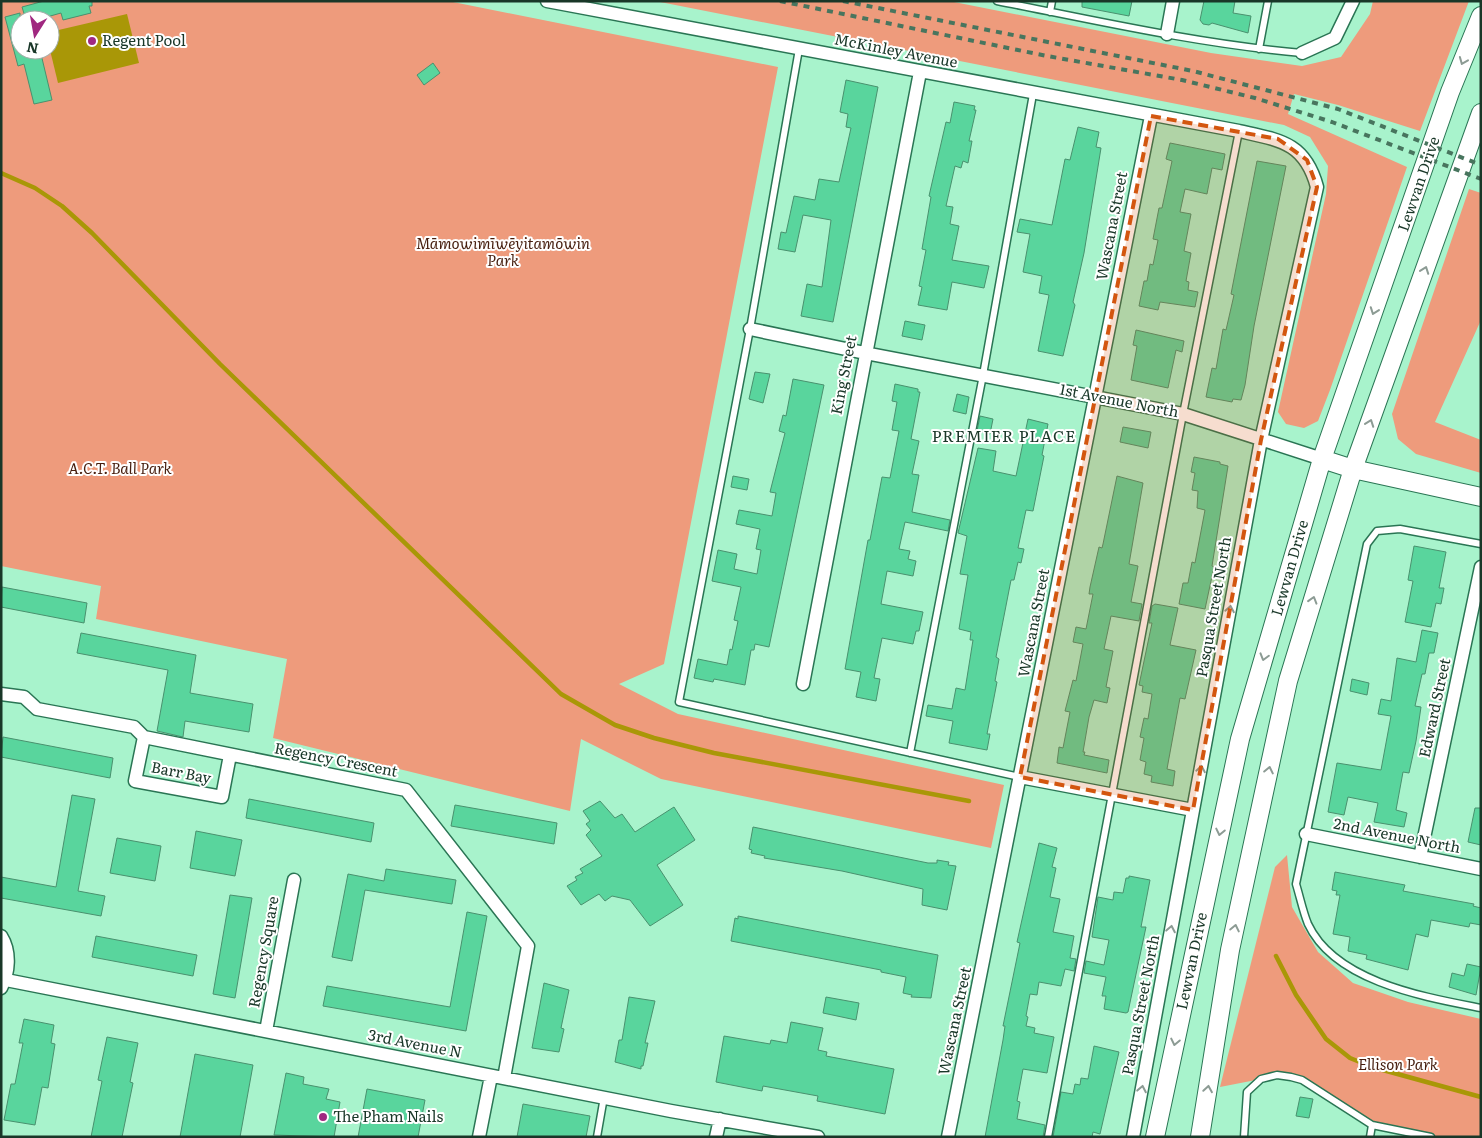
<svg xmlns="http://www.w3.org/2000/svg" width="1482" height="1138" font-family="Literata,serif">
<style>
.green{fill:#ee9b7c;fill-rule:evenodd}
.water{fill:#a99707}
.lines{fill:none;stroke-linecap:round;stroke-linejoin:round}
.stream{stroke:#a99707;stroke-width:4.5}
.building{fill:#59d59d;stroke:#49916e}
.service-casing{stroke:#2a7554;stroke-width:9}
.minor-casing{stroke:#2a7554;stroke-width:15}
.secondary-casing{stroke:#2a7554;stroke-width:20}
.service{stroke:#fff;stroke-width:6}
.minor{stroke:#fff;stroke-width:12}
.secondary{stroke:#fff;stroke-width:18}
.rail{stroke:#48755e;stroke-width:4;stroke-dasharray:6 6;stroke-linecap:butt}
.oneway{stroke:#8c9b94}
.marked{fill:#d3560f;fill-opacity:0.2;stroke:#d3560f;stroke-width:4;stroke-dasharray:10 6;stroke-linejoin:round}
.poi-dot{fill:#a02880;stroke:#fff;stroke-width:2}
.labels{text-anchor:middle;stroke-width:4;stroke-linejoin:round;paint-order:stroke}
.poi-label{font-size:15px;fill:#193728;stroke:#fff;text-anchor:start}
.street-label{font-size:15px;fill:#193728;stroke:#fff}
.park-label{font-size:15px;font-style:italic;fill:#461e0e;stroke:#fff}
.neighbourhood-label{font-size:16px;letter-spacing:1px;fill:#193728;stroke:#fff}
</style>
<rect width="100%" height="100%" fill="#a8f3cc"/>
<path class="green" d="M1 1H448L778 67 664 664 619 684 678 714 1004 785 991 848 661 779 581 739 570 811 273 738 287 659 96 619 101 586 1 566ZM20 20H50V50H20Z
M655 1H949L1211 53 1302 66 1341 57 1370 14 1373 1H1469L1420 131 1338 105 1294 94 1288 114 1407 167 1330 390 1318 421 1304 428 1286 424 1278 412 1326 194 1328 166 1310 137 1284 125Z
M1469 189 1481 193V320L1435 422 1481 440V473L1416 454 1398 439 1392 414Z
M1287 855 1292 907 1318 952 1353 983 1408 1002 1481 1019V1137H1431L1372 1125 1291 1077 1261 1079 1220 1087 1275 867Z"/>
<path class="water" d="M127 14 139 63 58 83 50 50V32Z"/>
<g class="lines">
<path class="stream" d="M1 173 35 188 62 206 92 233 220 364 561 694 615 725 654 738 714 753 969 801
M1276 956 1296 995 1326 1039 1350 1058 1372 1067 1481 1097"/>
</g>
<path class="building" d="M44 1H92V6H89L91 13 63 20 61 13 36 20H26L22 7Z
M1082 1H1132L1129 16 1082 7Z
M1204 1H1235L1233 13 1251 16 1248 33 1212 23 1209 25 1203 24 1200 20Z
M20 13V50H40L52 100 34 104 24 64 18 66 5 17Z
M433 63 440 73 424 85 417 75Z
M846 80 878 87 833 322 801 316 807 284 822 287 831 220 803 215 795 252 778 249 781 232 786 233 794 196 815 200 819 179 839 182 851 128 846 127 848 114 840 112Z
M954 102 975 106 974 110H976L969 141H972L968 163 963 161 961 168 955 166 946 206 953 207 950 224 959 226 952 260 989 266 984 288 952 282 947 310 918 305 922 287 919 286 926 250 922 249 931 197 929 196 946 122 950 123Z
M1078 127 1099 132 1096 147 1101 148 1084 253 1073 302 1075 305 1063 356 1038 351 1049 295 1039 293 1042 276 1023 272 1030 234 1017 232 1020 219 1052 225 1065 159 1070 160Z
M1170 143 1225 154 1222 170 1212 168 1207 194 1185 189 1180 212 1191 214 1184 251 1191 253 1186 281 1189 282 1188 290 1198 292 1195 307 1160 302 1158 310 1139 306 1144 281H1147L1150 264 1153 265 1158 240 1153 239 1159 208H1162L1172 161 1166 159Z
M1257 161 1286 166 1254 326 1245 385 1241 400 1233 399 1232 402 1206 397 1212 368 1216 369 1223 329 1226 330 1234 295 1231 294Z
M905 321 925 325 922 340 902 336Z
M1136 330 1184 341 1182 352 1176 350 1168 388 1131 380 1137 346 1133 345Z
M755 372 770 374 763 403 749 399Z
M793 379 824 385 769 647 755 644 754 650H751L745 685 714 679 713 682 694 678 698 659 727 665 730 649 732 650 738 621 734 620 741 587 712 581 718 550 737 554 734 569 757 574 761 550 756 549 760 529 736 524 739 510 772 516 776 493 770 492 785 433 779 431 783 415 786 416Z
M895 384 918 389V392H920L911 439 919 441 912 474 919 475 912 512 950 520 948 531 905 522 899 549 910 551 908 559 916 561 913 576 887 571 881 604 923 612 919 631H916L913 644 882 638 874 678 880 679 876 701 856 697 861 672 845 669 868 540H870L882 477 890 478 899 431 892 430 897 402 892 401Z
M957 394 969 397 966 414 953 411Z
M980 416 993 419 990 434 977 431Z
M1028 419 1048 424 1042 455 1044 456 1033 511 1026 510 1018 548 1024 549 1021 563 1018 562 1014 580H1011L996 657 999 659 995 681 997 682 987 734H990L987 750 949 743 953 721 926 716 928 705 952 709 956 688 965 690 973 640H970L971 632 959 629 968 575 960 574 967 536 958 533 978 448 996 451 993 471 1016 476Z
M1123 427 1151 432 1148 448 1120 442Z
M1194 457 1220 462V464L1228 466 1212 566 1214 567 1205 609 1179 604 1183 583H1188L1192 562 1195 563 1205 510 1197 508 1198 491 1192 490 1195 473 1191 472Z
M733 476 749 479 747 490 731 487Z
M1117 476 1143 483 1129 564 1138 566 1131 602 1142 604 1139 621 1111 616 1104 649 1113 651 1106 687 1110 688 1107 703 1094 700 1089 717 1083 752H1085L1084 755 1109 760 1107 773 1057 763 1059 747 1063 748 1070 712 1065 711 1073 680 1076 681 1083 644 1073 642 1076 627 1086 629 1093 594H1089L1090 587 1099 547 1102 548 1103 544Z
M1414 546 1446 552 1439 588H1444L1441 604 1436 603 1431 627 1405 622 1413 581 1408 580Z
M2 587 87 603 84 623 1 607Z
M1155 604 1178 608 1170 645 1196 650 1185 699 1180 698 1167 769 1175 771 1173 786 1151 782 1152 776 1144 774 1146 762 1140 760 1144 738 1140 737 1144 718 1148 719 1152 694 1142 692 1143 686 1139 685 1152 623H1149L1152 606Z
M1422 630 1438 633 1434 653H1429L1425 674H1422L1415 706 1421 707 1416 741 1409 773 1403 772 1396 810 1407 813 1404 827 1374 822 1378 803 1348 797 1344 815 1328 812 1337 763 1381 770 1391 716 1378 714 1381 699 1391 701 1397 658 1416 662Z
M81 633 196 655 190 693 253 704 249 732 185 721 183 737 157 731 168 670 77 653Z
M1352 679 1369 683 1367 695 1350 691Z
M3 737 113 758 110 778 1 757Z
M72 795 95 799 78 891 105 896 101 916 1 898V877L56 887Z
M249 799 374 823 371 842 246 818Z
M600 801 615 818 622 814 635 832 674 807 695 840 657 865 683 905 650 926 630 900 612 896 605 901 599 894 581 905 567 886 577 880 575 877 583 873 580 869 602 856 586 835 591 830 586 824 590 821 583 811Z
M455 805 557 823 554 844 451 826Z
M1475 808H1481V845L1468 842Z
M753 827 928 863H937V860L949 862 948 865 956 866 947 910 922 905 923 889 842 871 764 858 765 856 751 853 752 850 749 849Z
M196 831 242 840 235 876 190 868Z
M117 838 161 846 155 881 110 873Z
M1039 843 1057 848 1052 867 1056 868 1050 897 1060 899 1053 932 1074 936 1070 958 1076 959 1074 971 1065 969 1061 986 1039 982 1037 995 1030 994 1026 1016 1028 1017 1026 1026 1035 1028 1034 1033 1054 1037 1047 1073 1023 1069 1017 1101 1020 1102 1017 1119 1045 1125 1043 1137H985L1003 1040 1005 1026H1003L1020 943 1017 942Z
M386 869 456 880 452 904 365 890 352 961 332 957 348 874 384 881Z
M1335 872 1405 885 1403 891 1474 904 1473 906 1481 908V925L1470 923 1469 927 1431 920 1428 937 1416 934 1408 970 1366 959 1367 955 1348 951 1350 937 1333 934 1340 895H1336L1337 891 1332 890Z
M1129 876 1150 880 1141 927H1146L1128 1012 1126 1013 1104 1009 1106 996H1102L1106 977 1084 973 1086 961 1104 965 1109 940 1092 937 1098 897 1113 900 1114 892 1123 893 1126 878H1129Z
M230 895 252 898 235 998 213 994Z
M467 912 487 916 466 1031 323 1006 327 986 450 1007Z
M738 916 938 955 931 998 911 997 912 995 903 993 906 977 881 972V970L731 941 735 918 738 919Z
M96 936 197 955 193 976 92 957Z
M1467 964 1481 967 1476 995 1449 987 1452 973 1464 976Z
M544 983 569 990 561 1028 564 1029 559 1052 532 1048Z
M629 997 655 1001 645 1043H648L643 1066H641V1069L615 1062 619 1040H622Z
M826 997 859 1003 856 1020 823 1013Z
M24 1019 54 1025 51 1043 55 1044 48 1088 42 1087 35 1125 4 1120 11 1084H15L23 1043H19Z
M791 1022 823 1028 818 1050 827 1052 826 1056 894 1069 885 1114 817 1101 818 1096 763 1086 762 1091 716 1082 724 1036 770 1044 771 1040 787 1043Z
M107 1037 138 1043 130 1082 133 1083 122 1137H91L102 1081 98 1080Z
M1094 1046 1119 1052 1100 1134 1093 1132 1092 1137H1053L1061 1092 1073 1094 1075 1084 1080 1085 1081 1078 1088 1079Z
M195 1054 253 1065 240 1137H180Z
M286 1073 304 1077 303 1084 329 1089 326 1099 340 1102 334 1137 274 1135Z
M367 1089 425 1100 418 1137H358Z
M1300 1097 1313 1099 1309 1118 1296 1116Z
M523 1104 590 1116 586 1137H517Z"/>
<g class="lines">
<g class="service-casing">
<path id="service" d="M997 1C1098 21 1200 44 1302 53
M1050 12 1052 1
M799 49 750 329 679 702 1020 777
M1259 49 1268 1
M1481 544 1400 529 1377 531 1367 544 1296 884C1300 897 1303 912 1308 924 1335 982 1425 997 1481 1008
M910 753 983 375 1033 94
M597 1137 604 1097
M1048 1137 1183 414 1239 131
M1244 1137 1247 1092 1261 1079 1277 1075 1291 1077 1302 1080 1372 1125 1431 1137
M1370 1137 1372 1125"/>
</g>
<g class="minor-casing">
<path id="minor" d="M547 1 1239 131C1279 140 1305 142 1317 187L1261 440 1133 1137
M1167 34 1173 1
M1302 53 1335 38 1353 1
M750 329 865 353 1183 414 1322 459
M803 684 920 72
M1 694 24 697 37 709 134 727 144 737 406 790 528 946 504 1078
M144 737 135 781 222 797 230 755
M1020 777 1193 810
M1306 834 1481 869
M1420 857 1481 567
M1 936C11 952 9 973 1 988
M6 980 671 1111 818 1137
M266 1031 294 880
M479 1137 491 1076
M716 1137 720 1119
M948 1137 1151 116"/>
</g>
<g class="secondary-casing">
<path id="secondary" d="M1322 459 1353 469 1481 497
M1155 1137 1240 739 1322 459 1450 92 1481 16
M1200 1137 1230 950 1288 681 1353 469 1481 113"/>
</g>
<use href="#service" class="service"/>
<use href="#minor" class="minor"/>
<use href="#secondary" class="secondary"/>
<path class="rail" d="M780 1 1047 56 1182 80 1255 98 1332 122 1481 179
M843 1 1193 71 1338 109 1481 165"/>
</g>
<defs><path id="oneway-chevron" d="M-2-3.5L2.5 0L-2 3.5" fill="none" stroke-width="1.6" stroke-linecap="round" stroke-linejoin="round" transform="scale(1.25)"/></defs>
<g class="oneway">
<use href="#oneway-chevron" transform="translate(1463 61) rotate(112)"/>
<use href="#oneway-chevron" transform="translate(1425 270) rotate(-70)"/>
<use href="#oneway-chevron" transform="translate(1374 311) rotate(110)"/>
<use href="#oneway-chevron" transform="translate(1370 423) rotate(-70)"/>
<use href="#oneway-chevron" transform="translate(1313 600) rotate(-73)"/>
<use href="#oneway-chevron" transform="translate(1230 609) rotate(-80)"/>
<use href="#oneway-chevron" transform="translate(1264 657) rotate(106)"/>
<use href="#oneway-chevron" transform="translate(1201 769) rotate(-80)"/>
<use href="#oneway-chevron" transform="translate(1269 770) rotate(-78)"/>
<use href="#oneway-chevron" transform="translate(1220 832) rotate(102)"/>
<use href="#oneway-chevron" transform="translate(1235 928) rotate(-78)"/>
<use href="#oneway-chevron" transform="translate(1171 929) rotate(-79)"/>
<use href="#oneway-chevron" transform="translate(1175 1042) rotate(102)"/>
<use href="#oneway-chevron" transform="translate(1142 1089) rotate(-79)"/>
<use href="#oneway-chevron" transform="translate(1208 1089) rotate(-81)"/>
</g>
<path class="marked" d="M1151 116 1278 139 1307 160 1317 187 1261 440 1193 810 1020 777Z"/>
<g class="poi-dot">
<circle cx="92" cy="41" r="5"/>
<circle cx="323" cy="1117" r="5"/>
</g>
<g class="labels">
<g class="poi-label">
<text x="102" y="46">Regent Pool</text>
<text x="333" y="1122">The Pham Nails</text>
</g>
<g class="street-label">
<text transform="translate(896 51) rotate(11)" y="5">McKinley Avenue</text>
<text transform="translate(1419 184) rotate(-71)" y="5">Lewvan Drive</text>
<text transform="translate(1112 226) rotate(-79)" y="5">Wascana Street</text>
<text transform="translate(844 375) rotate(-79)" y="5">King Street</text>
<text transform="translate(1119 401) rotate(11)" y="5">1st Avenue North</text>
<text transform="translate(1290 568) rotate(-74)" y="5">Lewvan Drive</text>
<text transform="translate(1214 607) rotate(-80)" y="5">Pasqua Street North</text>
<text transform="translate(1034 623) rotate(-79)" y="5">Wascana Street</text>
<text transform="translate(1435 708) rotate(-78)" y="5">Edward Street</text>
<text transform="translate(336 760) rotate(11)" y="5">Regency Crescent</text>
<text transform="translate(181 773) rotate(11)" y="5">Barr Bay</text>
<text transform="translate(1397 836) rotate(11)" y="5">2nd Avenue North</text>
<text transform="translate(264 952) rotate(-80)" y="5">Regency Square</text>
<text transform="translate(1192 961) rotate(-78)" y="5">Lewvan Drive</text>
<text transform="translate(1141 1005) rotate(-79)" y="5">Pasqua Street North</text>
<text transform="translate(955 1021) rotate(-78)" y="5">Wascana Street</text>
<text transform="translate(415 1044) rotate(11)" y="5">3rd Avenue N</text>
</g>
<g class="park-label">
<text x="503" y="249">Māmowimīwēyitamōwin<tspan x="503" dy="17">Park</tspan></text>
<text x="120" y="474">A.C.T. Ball Park</text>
<text x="1398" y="1070">Ellison Park</text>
</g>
<g class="neighbourhood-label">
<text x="1004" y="442">PREMIER PLACE</text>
</g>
</g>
<rect width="1482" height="1138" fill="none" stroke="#193728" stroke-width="5"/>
<g transform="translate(35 35) rotate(191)"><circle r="24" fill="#ffffff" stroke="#a3afa9"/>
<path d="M0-4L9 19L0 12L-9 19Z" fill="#a02880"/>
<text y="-8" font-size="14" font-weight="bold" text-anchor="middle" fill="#193728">N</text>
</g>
</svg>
